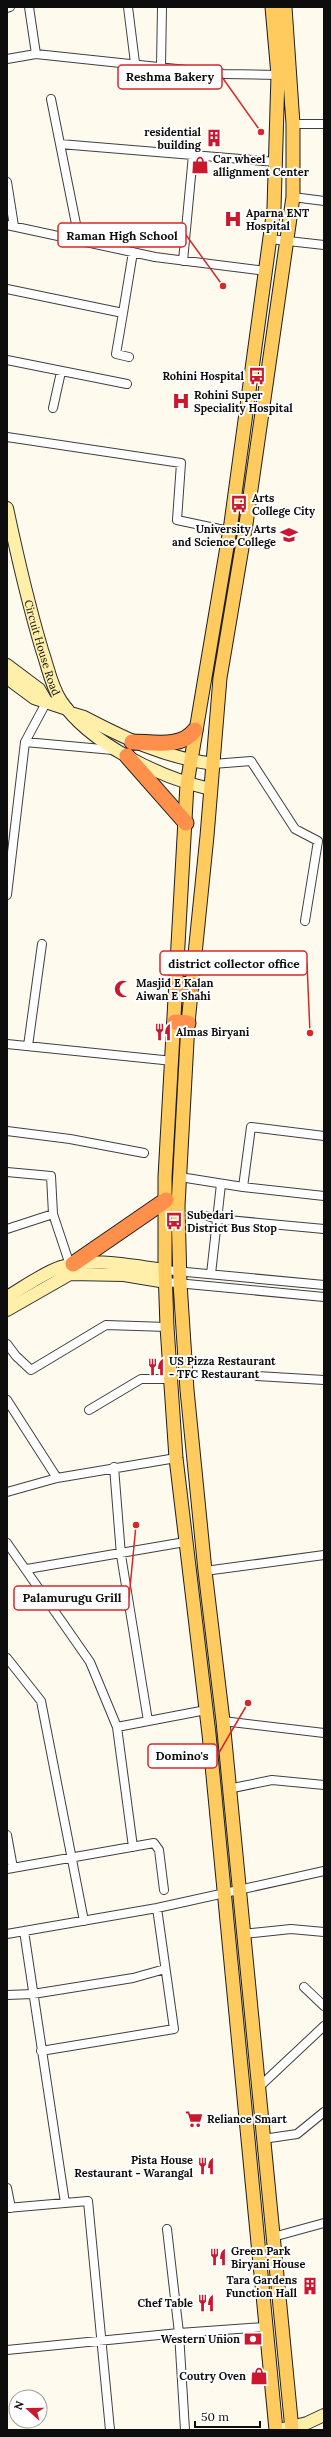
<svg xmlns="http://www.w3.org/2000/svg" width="331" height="2437" font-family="Lora,serif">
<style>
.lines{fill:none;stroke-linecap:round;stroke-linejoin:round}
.street-casing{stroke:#404040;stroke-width:10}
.secondary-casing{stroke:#2f2f2f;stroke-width:14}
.primary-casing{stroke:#1e1e1e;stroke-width:15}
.highway-casing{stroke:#1e1e1e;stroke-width:17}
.street{stroke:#fff;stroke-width:8}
.secondary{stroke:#ffefa9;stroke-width:12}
.primary{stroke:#ffcb5e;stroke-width:13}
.highway{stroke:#ff904c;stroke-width:15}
.labels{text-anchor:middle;stroke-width:4;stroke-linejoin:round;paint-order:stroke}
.poi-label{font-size:11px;font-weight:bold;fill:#0d0d0d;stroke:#fff;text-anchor:start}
.street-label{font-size:11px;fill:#0d0d0d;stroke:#fff}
.leader{fill:none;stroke:#d62828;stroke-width:1.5}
.callout-dot{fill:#d62828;stroke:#fff;stroke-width:1.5}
.callout{fill:#fff;stroke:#d62828;stroke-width:1.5}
.callout-label{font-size:12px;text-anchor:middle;font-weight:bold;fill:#0d0d0d}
</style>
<rect width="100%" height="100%" fill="#fffaee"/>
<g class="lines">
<g class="street-casing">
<path id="street" d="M29 7 36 54 224 74 278 75
M128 7 135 63
M7 8 10 7
M7 59 36 54
M161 66 162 7
M51 99 60 144
M293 124H324
M7 182 14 226
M293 197 324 201
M7 225 155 257 266 271
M79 239 60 144 276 162
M270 239 324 245
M183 261 193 155
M7 289 123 313 133 252
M123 313 116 354 129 357
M7 360 127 384
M53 408 61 372
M7 437 181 463 177 520 229 531
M25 742 113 750
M213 764 251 761 295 829 318 841 305 921
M7 895 25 742 47 701
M7 1044 173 1061
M28 1046 42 944
M7 1131 70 1139 144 1153
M7 1172 51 1176 53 1214
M180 1177 243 1187 324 1196
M243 1187 251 1127 324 1136
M208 1216 217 1219 324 1229
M7 1229 53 1214 70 1265
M165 1270 324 1285
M211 1274 221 1184
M166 1282 324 1297
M7 1344 16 1356 31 1370 106 1325 167 1327
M257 1376 324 1380
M7 1400 57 1478
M89 1410 141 1379H170
M114 1467 121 1555 148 1721
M7 1492 57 1478 176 1458
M7 1543 90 1662 117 1727
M27 1569 185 1542
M205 1571 324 1555
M7 1658 41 1701 84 1921
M223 1721 324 1733
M228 1789 272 1780 324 1785
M7 1835 13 1868
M133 1847 117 1727 206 1710
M7 1869 154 1843 159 1850 164 1890
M24 1931 65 2203
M7 1934 157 1908 324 1871
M243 1934 291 1929 324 1932
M304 1987 324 2006
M7 1995 33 1994 133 1978 165 1969
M41 2051 174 2029 157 1908
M258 2088 324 2026
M263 2139 297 2134 324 2112
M7 2188 11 2208
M7 2208 88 2201 110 2430
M167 2229 179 2333 185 2430
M273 2237 324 2223
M7 2350 179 2333 265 2327"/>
</g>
<g class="secondary-casing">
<g id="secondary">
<path id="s1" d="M7 508C17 555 28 603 42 650 48 667 51 686 61 701 90 744 161 778 210 789"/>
<path d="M7 665 39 689 46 701"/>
<path d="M7 678 34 698 67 709"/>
<path d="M74 714 84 717C128 740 164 757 213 764"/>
<path d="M7 1297C24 1287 43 1273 61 1267 94 1257 132 1266 165 1270"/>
<path d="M7 1310 70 1274 124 1275 166 1282"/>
<path d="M279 2430 307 2423 324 2415"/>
</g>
</g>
<g class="primary-casing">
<path id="primary" d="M272 7 278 75 274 208 231 523 187 784 165 1177V1270L167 1327 176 1458 209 1734 276 2430
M285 7 293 124V197L246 524 220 678 207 836 188 1023 178 1206 180 1283 187 1390 205 1571 223 1721 292 2430"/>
</g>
<g class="highway-casing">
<path id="highway" d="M132 742C152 742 181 749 195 730
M127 756 186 823
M177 984 192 985
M175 1022 188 1023
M73 1264 166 1200"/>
</g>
<use href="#street" class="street"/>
<use href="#secondary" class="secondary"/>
<use href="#primary" class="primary"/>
<use href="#highway" class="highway"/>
</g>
<defs>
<g id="building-bare" transform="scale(1.38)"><path d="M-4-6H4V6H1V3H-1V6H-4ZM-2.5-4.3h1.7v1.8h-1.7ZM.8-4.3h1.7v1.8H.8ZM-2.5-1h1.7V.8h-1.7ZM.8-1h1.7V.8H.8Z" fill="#cb182e" stroke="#fff" stroke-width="2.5" paint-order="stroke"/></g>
<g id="shop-bare" transform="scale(1.38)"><path d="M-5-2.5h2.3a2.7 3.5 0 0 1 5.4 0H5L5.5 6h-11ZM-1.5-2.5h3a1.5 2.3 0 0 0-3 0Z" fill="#cb182e" stroke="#fff" stroke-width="2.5" paint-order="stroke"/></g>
<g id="hospital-bare" transform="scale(1.38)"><path d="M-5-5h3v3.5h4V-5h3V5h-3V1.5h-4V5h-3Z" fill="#cb182e" stroke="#fff" stroke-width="2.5" paint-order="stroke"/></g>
<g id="bus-bare" transform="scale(1.38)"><path d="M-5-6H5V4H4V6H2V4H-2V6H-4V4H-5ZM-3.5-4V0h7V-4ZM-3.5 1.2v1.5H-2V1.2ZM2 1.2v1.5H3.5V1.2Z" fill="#cb182e" stroke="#fff" stroke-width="2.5" paint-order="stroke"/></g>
<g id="university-bare" transform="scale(1.38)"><path d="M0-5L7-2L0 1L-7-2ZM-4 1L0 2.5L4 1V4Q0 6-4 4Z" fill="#cb182e" stroke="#fff" stroke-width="2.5" paint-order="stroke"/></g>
<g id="mosque-bare" transform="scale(1.38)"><path d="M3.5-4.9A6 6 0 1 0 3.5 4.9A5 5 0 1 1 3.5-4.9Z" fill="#cb182e" stroke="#fff" stroke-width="2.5" paint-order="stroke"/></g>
<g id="restaurant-bare" transform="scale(1.38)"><path d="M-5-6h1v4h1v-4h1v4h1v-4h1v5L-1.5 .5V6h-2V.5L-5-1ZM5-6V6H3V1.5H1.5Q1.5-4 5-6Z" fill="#cb182e" stroke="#fff" stroke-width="2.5" paint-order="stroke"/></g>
<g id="supermarket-bare" transform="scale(1.38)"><path d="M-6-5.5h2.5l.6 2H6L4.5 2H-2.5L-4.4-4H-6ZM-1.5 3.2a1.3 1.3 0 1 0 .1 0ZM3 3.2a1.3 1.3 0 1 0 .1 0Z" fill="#cb182e" stroke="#fff" stroke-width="2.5" paint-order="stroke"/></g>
<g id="bank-bare" transform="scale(1.38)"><path d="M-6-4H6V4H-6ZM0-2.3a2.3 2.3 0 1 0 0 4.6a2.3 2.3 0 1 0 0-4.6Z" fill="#cb182e" stroke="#fff" stroke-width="2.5" paint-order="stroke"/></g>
</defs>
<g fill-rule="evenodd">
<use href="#building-bare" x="214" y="138"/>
<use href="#shop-bare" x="200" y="165"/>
<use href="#hospital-bare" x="233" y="219"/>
<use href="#bus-bare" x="257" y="376"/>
<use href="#hospital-bare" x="181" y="401"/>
<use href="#bus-bare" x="239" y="504"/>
<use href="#university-bare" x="289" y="535"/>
<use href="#mosque-bare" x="123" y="989"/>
<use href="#restaurant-bare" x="163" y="1032"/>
<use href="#bus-bare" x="174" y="1221"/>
<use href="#restaurant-bare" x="156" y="1367"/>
<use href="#supermarket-bare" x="194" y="2119"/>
<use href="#restaurant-bare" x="206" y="2166"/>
<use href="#restaurant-bare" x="218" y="2257"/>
<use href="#building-bare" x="310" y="2286"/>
<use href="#restaurant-bare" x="206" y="2303"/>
<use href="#bank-bare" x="253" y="2339"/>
<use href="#shop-bare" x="259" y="2376"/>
</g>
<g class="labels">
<g class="poi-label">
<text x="201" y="136" text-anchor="end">residential<tspan x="201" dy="13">building</tspan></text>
<text x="213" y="163">Car wheel<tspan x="213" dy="13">allignment Center</tspan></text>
<text x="246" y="217">Aparna ENT<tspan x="246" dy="13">Hospital</tspan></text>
<text x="244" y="380" text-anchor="end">Rohini Hospital</text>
<text x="194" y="399">Rohini Super<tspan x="194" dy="13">Speciality Hospital</tspan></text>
<text x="252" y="502">Arts<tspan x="252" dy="13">College City</tspan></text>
<text x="276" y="533" text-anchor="end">University Arts<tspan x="276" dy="13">and Science College</tspan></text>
<text x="136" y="987">Masjid E Kalan<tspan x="136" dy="13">Aiwan E Shahi</tspan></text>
<text x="176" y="1036">Almas Biryani</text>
<text x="187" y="1219">Subedari<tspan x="187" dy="13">District Bus Stop</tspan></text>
<text x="169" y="1365">US Pizza Restaurant<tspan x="169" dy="13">- TFC Restaurant</tspan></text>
<text x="207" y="2123">Reliance Smart</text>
<text x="193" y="2164" text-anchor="end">Pista House<tspan x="193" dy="13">Restaurant - Warangal</tspan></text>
<text x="231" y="2255">Green Park<tspan x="231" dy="13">Biryani House</tspan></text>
<text x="297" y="2284" text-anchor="end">Tara Gardens<tspan x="297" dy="13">Function Hall</tspan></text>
<text x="193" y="2307" text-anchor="end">Chef Table</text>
<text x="240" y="2343" text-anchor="end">Western Union</text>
<text x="246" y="2380" text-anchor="end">Coutry Oven</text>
</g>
<g class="street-label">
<text dy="4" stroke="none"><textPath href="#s1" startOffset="144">Circuit House Road</textPath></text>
</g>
</g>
<path class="leader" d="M261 132L222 77M223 286L186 235M310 1033L307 963M136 1525L129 1598M248 1703L217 1756"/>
<g class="callout-dot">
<circle cx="261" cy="132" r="4"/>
<circle cx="223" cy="286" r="4"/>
<circle cx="310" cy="1033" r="4"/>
<circle cx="136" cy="1525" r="4"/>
<circle cx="248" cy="1703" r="4"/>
</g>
<g class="callout">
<rect x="118" y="65" width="104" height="24" rx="4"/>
<rect x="58" y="223" width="128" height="24" rx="4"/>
<rect x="160" y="951" width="147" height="24" rx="4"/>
<rect x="14" y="1586" width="115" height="24" rx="4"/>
<rect x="148" y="1744" width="69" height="24" rx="4"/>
</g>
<g class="callout-label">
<text x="170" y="81">Reshma Bakery</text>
<text x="122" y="240">Raman High School</text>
<text x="234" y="968">district collector office</text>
<text x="72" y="1602">Palamurugu Grill</text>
<text x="182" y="1760">Domino's</text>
</g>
<rect width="331" height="2437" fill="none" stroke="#0d0d0d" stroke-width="16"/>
<g transform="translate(28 2409) rotate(291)"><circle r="19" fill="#ffffff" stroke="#9e9e9e"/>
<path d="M0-3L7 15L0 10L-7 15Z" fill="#cb182e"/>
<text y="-6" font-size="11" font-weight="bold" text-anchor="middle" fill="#0d0d0d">N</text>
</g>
<path d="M195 2421v6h65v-6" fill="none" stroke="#0d0d0d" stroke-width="2"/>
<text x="201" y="2421" font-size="12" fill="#0d0d0d" stroke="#ffffff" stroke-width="3" paint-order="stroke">50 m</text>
</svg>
